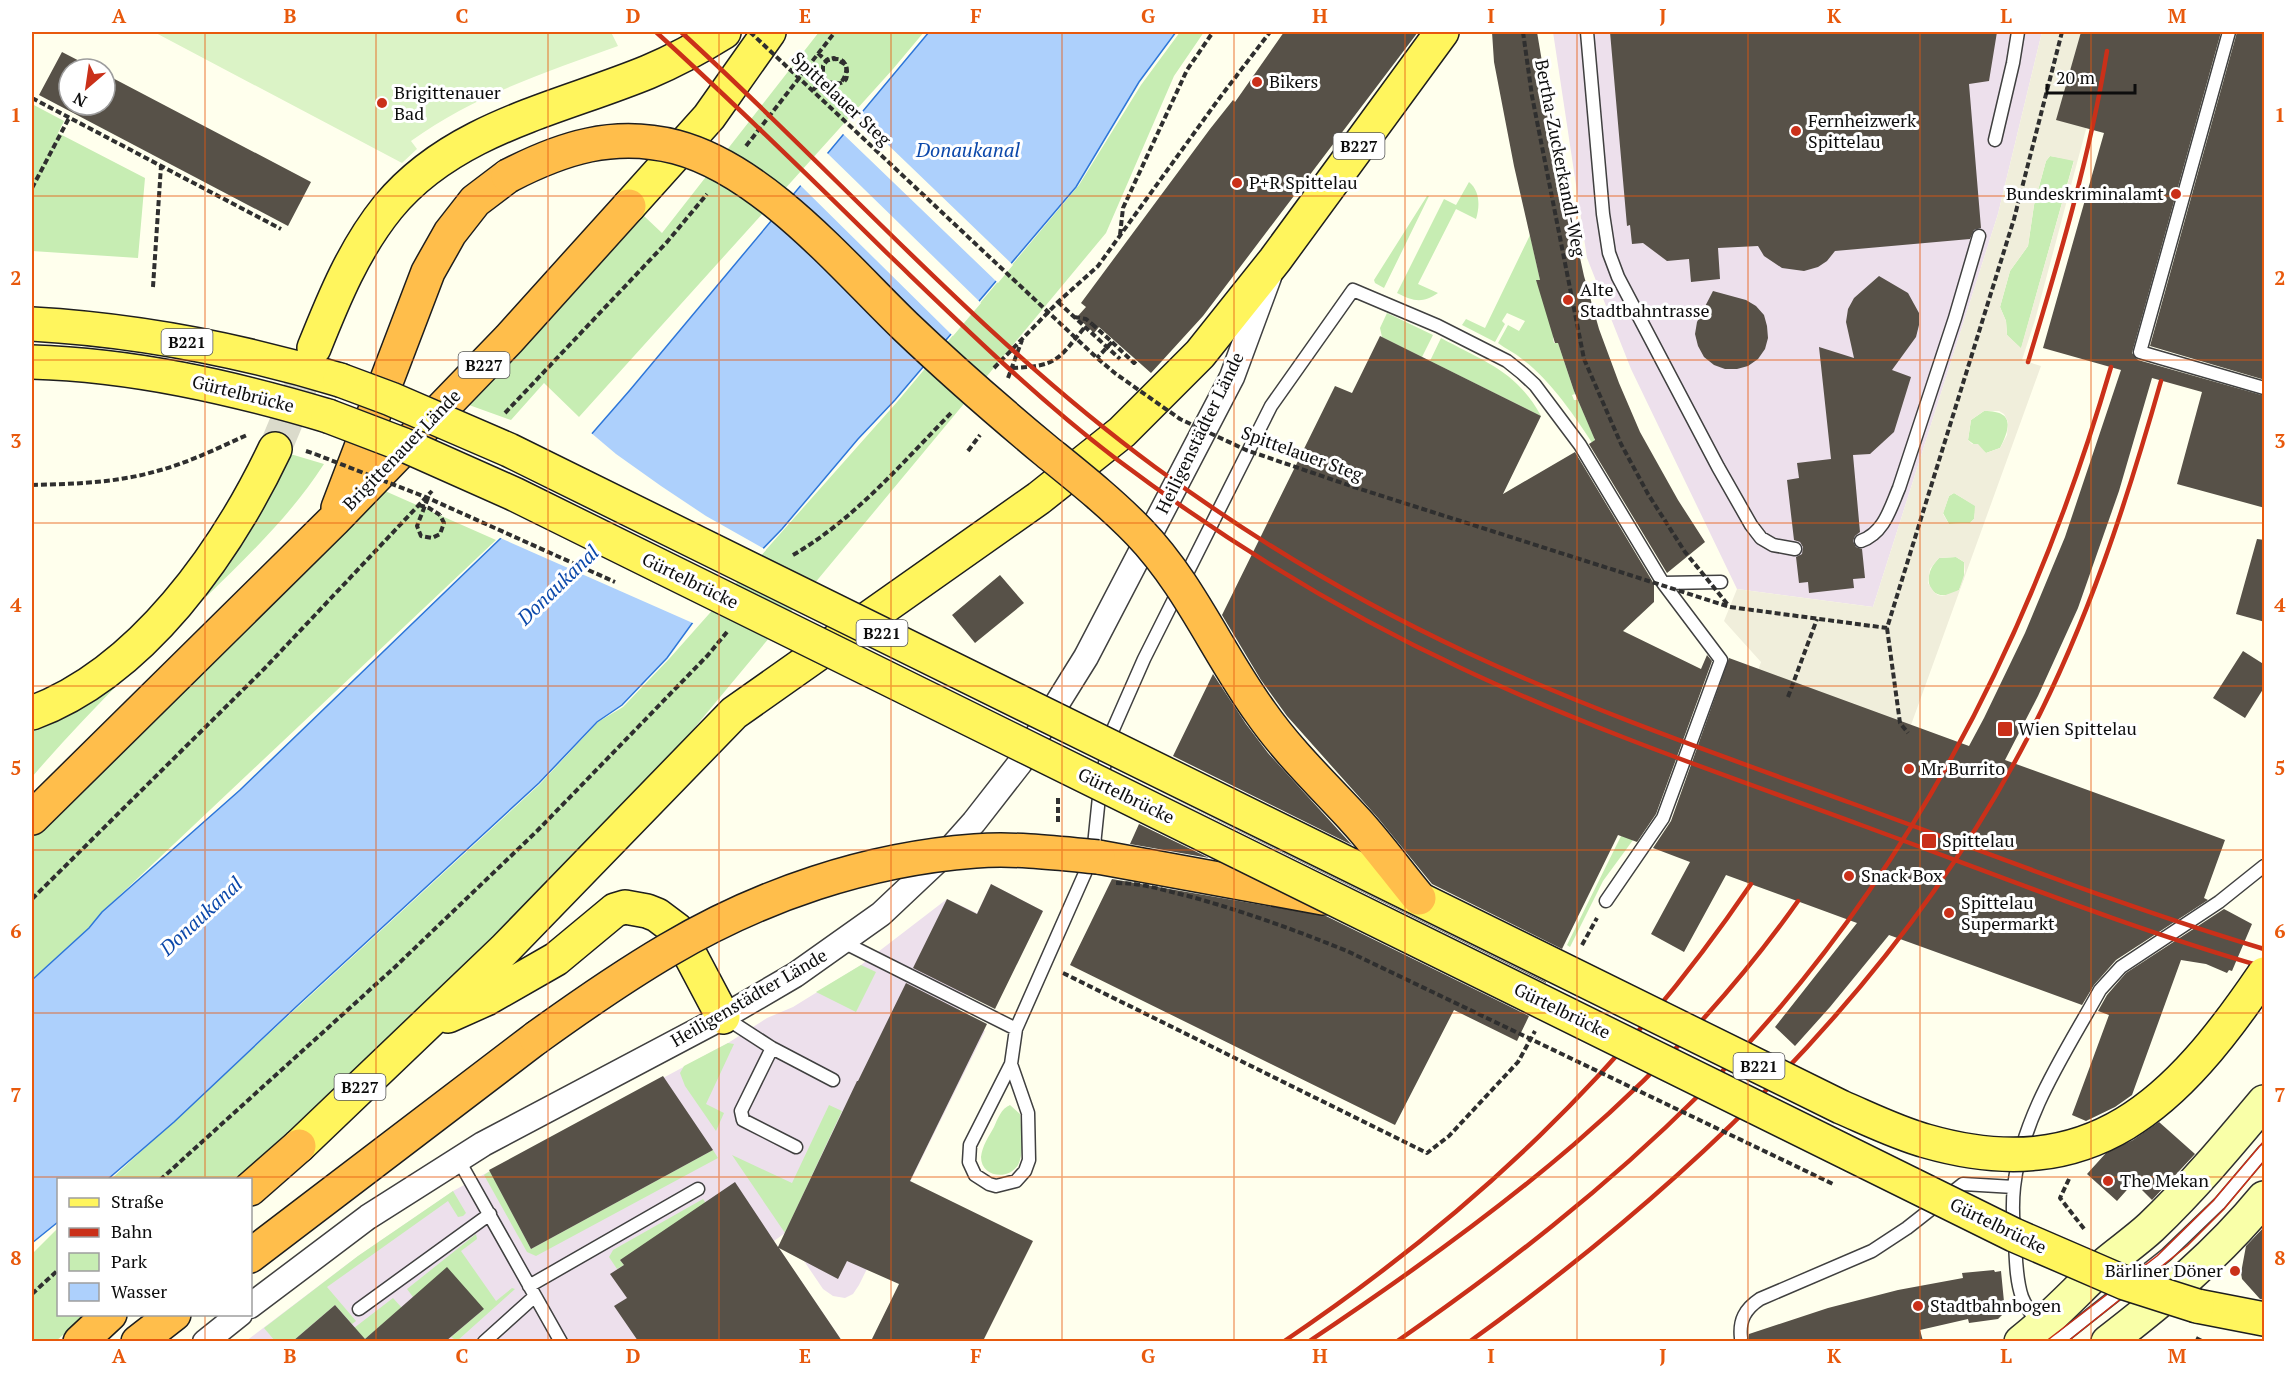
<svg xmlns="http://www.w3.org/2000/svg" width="2296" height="1373" font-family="'PT Serif',serif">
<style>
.industrial{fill:#ede0ec}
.green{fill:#c7edb3}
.pitch{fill:#dbf3c6}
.plaza{fill:#f0eedb;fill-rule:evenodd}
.water{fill:#add0fc;stroke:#2d76d9;stroke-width:1.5}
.pier{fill:#ffffed}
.building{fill:#575148}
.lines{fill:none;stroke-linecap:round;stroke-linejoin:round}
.primary-tunnel{stroke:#dbdbcb;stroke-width:33;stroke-dasharray:33 16;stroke-linecap:butt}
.lane-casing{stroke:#404040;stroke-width:15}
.street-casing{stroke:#404040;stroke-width:27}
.secondary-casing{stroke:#2f2f2f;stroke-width:36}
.primary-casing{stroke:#1e1e1e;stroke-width:36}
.highway-casing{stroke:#1e1e1e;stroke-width:36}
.path{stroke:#2f2f2f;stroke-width:4;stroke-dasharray:6 3;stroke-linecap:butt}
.lane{stroke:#fff;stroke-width:12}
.street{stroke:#fff;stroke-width:24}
.secondary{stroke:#f9ffa8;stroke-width:33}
.primary{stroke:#fff55d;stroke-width:33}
.highway{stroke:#ffbe4b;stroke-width:33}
.tram{stroke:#ca3019;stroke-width:1.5}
.rail{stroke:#ca3019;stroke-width:4.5}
.primary-bridge-casing{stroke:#1e1e1e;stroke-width:36;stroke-linecap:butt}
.highway-bridge-casing{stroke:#1e1e1e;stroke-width:36;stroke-linecap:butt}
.path-bridge{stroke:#2f2f2f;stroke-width:4;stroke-dasharray:6 3;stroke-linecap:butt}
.primary-bridge{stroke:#fff55d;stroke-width:33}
.highway-bridge{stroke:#ffbe4b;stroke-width:33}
.grid{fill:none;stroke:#e8590c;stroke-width:1.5;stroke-opacity:0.55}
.poi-dot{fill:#ca3019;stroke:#fff;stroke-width:2}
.labels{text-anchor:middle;stroke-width:6;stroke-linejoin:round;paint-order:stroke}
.shield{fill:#fff;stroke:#565656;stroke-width:1.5}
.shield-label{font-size:16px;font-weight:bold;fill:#0d0d0d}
.poi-label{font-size:18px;fill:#0d0d0d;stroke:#fff;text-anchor:start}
.street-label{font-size:18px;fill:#0d0d0d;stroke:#fff}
.water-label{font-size:20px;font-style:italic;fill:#0b48aa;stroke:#fff}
.neatline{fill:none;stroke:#e8590c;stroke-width:2}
.grid-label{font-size:20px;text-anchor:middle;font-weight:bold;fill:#e8590c}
</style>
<rect width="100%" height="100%" fill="#ffffed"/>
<path class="industrial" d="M1553 32H2042L1998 214 1873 607 1737 589 1631 369 1587 258Z
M991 884 1043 911 997 1003 969 989 956 1015 985 1031 859 1285 853 1294 845 1298 833 1296 823 1289 785 1233 774 1241 842 1341H246L358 1256 453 1191 728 1043 767 1018 793 1007 861 965 947 899 977 913Z"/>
<path class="green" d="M819 32H924L893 69 579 417 544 383 511 420 469 405 644 216 662 233Z
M1180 32H1204L1174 76 1106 233 686 738 526 906 420 1009 237 1179 110 1180 540 784 598 722 623 707 669 659 897 402 1079 185 1141 85Z
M32 104 64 121 58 133 145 178 138 258 32 251Z
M2050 156 2074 160 2021 349 2007 335 2006 321 2000 307 2010 271 2028 246 2034 205 2046 161Z
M1469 182C1480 191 1480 206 1476 219L1456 209 1418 284 1438 293C1422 304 1413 301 1397 293L1444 199 1456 205Z
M1427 196H1429L1384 288 1375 283 1374 280Z
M1530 235 1540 280H1537L1555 336 1553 338 1554 343H1558L1575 394 1572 395 1574 400H1578L1594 437 1595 447C1576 418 1550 379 1522 359 1515 353 1506 349 1498 343L1508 325 1519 331 1525 321 1507 313 1502 321 1505 324 1495 342 1462 325 1466 319 1485 328Z
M1387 313 1433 335 1422 357 1382 337 1380 328Z
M1441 338C1483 361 1517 371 1541 416L1430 361Z
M1984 411C2014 411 2011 426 2000 448L1986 453 1968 440 1971 420Z
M287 453 324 464C291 515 249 555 206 597 146 656 86 714 32 777V727L68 714Z
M385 491 496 540 102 912 89 928 32 980V836Z
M1954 493 1976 506 1974 519 1970 523 1949 524 1943 513 1949 496Z
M1956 557 1964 562V578L1959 590C1933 607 1917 580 1939 558Z
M1622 834 1633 840 1603 881 1570 947 1567 945Z
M861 965 876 972 856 1012 816 992Z
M728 1043 734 1044 706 1104 724 1113 716 1131 685 1086 680 1073 684 1066Z
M829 1105 842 1111 785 1233 732 1155 792 1183Z
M1010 1105 1020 1114C1021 1128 1025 1152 1018 1165 1008 1181 981 1177 981 1157 982 1146 989 1136 994 1127 998 1118 1001 1109 1010 1105Z
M713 1150 718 1158 536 1256 527 1252 484 1175 490 1171 531 1249Z
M453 1191 466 1213 463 1216 458 1217 448 1201 327 1287 356 1321 352 1324 335 1305 293 1341H275L264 1328 358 1256Z
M703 1199 709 1208 620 1260 624 1265 617 1269 609 1257 613 1250Z
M58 1228V1314L86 1315 56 1341 32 1342V1254Z
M476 1234 477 1239 461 1251 496 1301 512 1288 515 1289 457 1341 451 1337 484 1309 413 1297 407 1289Z
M393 1298 402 1308 365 1339 354 1328Z"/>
<path class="pitch" d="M154 32H611L618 46C546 72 473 96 411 141L417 149 402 163Z"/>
<path class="plaza" d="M2042 32H2081L2057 119 2083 127 2109 32H2112L2035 320 2022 360 2041 366 1911 725 1753 684 1761 662 1724 621 1737 589 1873 607 1998 214ZM2050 156 2074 161 2021 348 2007 335 2006 321 2000 307 2010 271 2028 246 2034 205 2046 161ZM1984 411H1999L2004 414 2008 422 2007 435 2000 448 1986 453 1978 444H1972L1968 440 1971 420ZM1954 493 1975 506 1974 519 1970 523 1949 524 1943 514 1949 496ZM1956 557 1964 562 1965 572 1959 590 1943 596 1938 595 1934 592 1928 583 1930 569 1939 558Z"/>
<path class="water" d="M929 32H1176L1139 82 1076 187 895 400 858 439 782 529 696 618 667 658 622 705 597 722 539 783 297 1006 174 1122 108 1179 58 1180V1222L32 1243V980L89 928 102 912 240 790 501 538 630 390Z"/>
<path class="pier" d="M856 114 1013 265 998 283 841 132Z
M825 151 981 303 953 336 798 183Z
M590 432 616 454 661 486 706 516 766 550 695 624 498 537Z"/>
<path class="building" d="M1284 32H1418L1203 316 1151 373 1099 327 1094 333 1077 317 1086 307 1081 303 1210 129 1233 100 1235 102Z
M1492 32H1537L1558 157 1584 276 1599 329 1619 383 1640 432 1678 500 1705 542 1667 573 1589 444 1595 440 1574 391 1558 343H1555L1536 280H1540L1514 166 1494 62Z
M1610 32H1997L1989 81 1969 84 1981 228 1974 230 1970 239 1835 251 1827 261 1818 267 1804 271 1782 268 1764 256 1758 246 1718 248 1720 279 1691 282 1689 259 1667 261 1643 243 1632 244 1630 225 1627 226Z
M2081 32H2221L2132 353 2138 360 2265 396V508L2177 484 2202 392 2152 378 2119 491 2078 608 2038 696 2005 760 2225 840 2204 898 2208 900 2116 960 2094 985 2082 1005 1889 935 1830 1007 1795 1046 1775 1027 1857 923 1726 875 1684 952 1651 934 1690 862 1653 848 1671 821 1729 658 1969 746 1984 718 2025 633 2065 537 2121 370 2043 348 2104 133 2056 120Z
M2237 32H2265V380L2150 346Z
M62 52 95 69H69V105H105V74L311 182 288 226 39 95Z
M1879 276 1908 293 1919 313V325L1916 337 1892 370 1911 377 1894 432 1870 454 1853 455 1860 532 1855 536 1853 541 1856 547 1862 549 1865 578 1853 579 1854 588 1809 593 1808 582 1799 583 1796 557 1802 554 1803 547 1800 542 1794 540 1787 480 1799 478 1797 463 1831 459 1819 347 1854 358 1846 322 1848 309 1854 298Z
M1713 291 1746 300 1756 306 1764 315 1767 326 1768 338 1765 349 1758 359 1748 366 1737 369H1725L1714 365 1704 357 1698 346 1695 334 1697 322Z
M1380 336 1541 416 1503 494 1575 452 1654 584V602L1623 631 1701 669 1707 655 1712 661 1656 814 1637 842 1618 835 1562 949 1432 884 1378 818 1287 716 1261 680 1222 615 1335 386 1352 393Z
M2257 539 2265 540V622L2236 614Z
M1000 575 1024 603 975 643 952 615Z
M2243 651 2265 665V686L2245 718 2213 698Z
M1213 674 1246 724 1268 753 1352 845 1173 756Z
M1156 790 1546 982V983Z
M1139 824 1209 858 1130 844Z
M1112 879 1326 916 1529 1016 1517 1041 1454 1010 1395 1125 1070 965Z
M991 884 1043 911 995 1009 913 968 947 899 977 914Z
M2224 909 2252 924 2232 971 2229 970 2227 973 2206 964 2181 960 2132 1095 2115 1107 2086 1121 2072 1115 2109 1015 2098 1011 2107 995 2126 973Z
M906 983 987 1024 910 1181 1033 1241 983 1341H871L899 1284 847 1261 838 1279 779 1248 842 1341H638L614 1306 627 1298 610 1274 624 1265 620 1260 735 1182 778 1247 857 1081H858Z
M663 1076 713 1150 531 1249 489 1170Z
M2159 1122 2195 1154 2152 1200 2134 1182 2117 1201 2087 1174 2106 1153 2133 1140Z
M2265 1226V1300L2260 1299 2242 1279 2241 1273 2246 1246Z
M447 1267 484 1309 446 1341H293L335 1305 365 1339Z
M1994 1270 1995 1272 2001 1271 2005 1312 1998 1319 1969 1323 1968 1319 1920 1330 1923 1341H1748L1749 1334 1828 1308 1898 1290 1963 1278 1962 1273Z"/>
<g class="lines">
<path class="primary-tunnel" d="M275 449 298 394 314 348"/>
<g class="lane-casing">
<path id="lane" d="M1587 32 1603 214 1609 253 1618 277 1718 467 1751 525 1761 538 1773 545 1795 549
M2229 32 2140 352 2264 388
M1995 140 2013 63 2018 32
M1861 541C1884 533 1890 509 1899 488L1955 318 1979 236
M1663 583 1721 582
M843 942 1016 1029
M724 1017 772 1048 833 1080
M772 1048 741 1111 743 1120 796 1147
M1011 1064 1028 1113 1029 1160 1025 1171 1016 1181 996 1186 989 1184 975 1175 969 1162 970 1145 1011 1064 1016 1029 1093 855 1100 787 1111 734 1144 659 1271 406 1353 290 1438 326 1507 361 1522 373 1535 385 1580 445 1663 583 1721 660 1663 818 1606 901
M458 1159 561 1342
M529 1286 698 1189
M359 1309 490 1214
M1741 1338C1739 1320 1745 1309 1760 1299L1872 1251 1907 1228 1963 1184 2014 1187
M484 1342 534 1297
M2054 1342C2043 1328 2028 1313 2022 1297 2016 1280 2016 1260 2015 1242 2013 1224 2012 1205 2014 1187 2022 1115 2066 1052 2100 990L2121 967 2219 902 2264 866
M2056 1342 2166 1255 2219 1204 2264 1151"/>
</g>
<g class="street-casing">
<path id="street" d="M250 1306 368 1217 483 1144 723 1017 795 975 881 914 950 849 974 822 1020 763 1086 657 1232 377 1269 277
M205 1342 240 1314"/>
</g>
<g class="secondary-casing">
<path id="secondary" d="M2021 1342C2051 1319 2075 1292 2102 1267 2118 1253 2136 1241 2151 1227 2192 1188 2228 1145 2264 1102
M2108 1342C2165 1298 2218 1254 2264 1198"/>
</g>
<g class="primary-casing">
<path id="primary" d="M629 206 709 117 769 32
M32 324C139 330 237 349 340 380
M314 348C334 298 354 249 388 207 453 128 558 109 648 72 674 61 700 47 724 32
M32 362C133 365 231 387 328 416
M32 713C142 672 226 552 275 449
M448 1016 486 999 556 959 615 910 625 907 647 911 657 915 677 930 723 1017
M299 1146 504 950 734 713 1039 498 1122 432 1200 354 1275 260 1442 32
M2197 1306 2264 1319"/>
</g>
<g class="highway-casing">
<path id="highway" d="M338 508 428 272 450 233 475 201 508 176
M32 818 334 520 509 339 629 206
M1098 857 1323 898
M250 1189 299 1146
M250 1256 536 1038
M80 1342 110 1314
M138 1342 174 1314"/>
</g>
<path class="path" d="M818 53 826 61C866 47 837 111 823 74
M32 98 281 229
M746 146 835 32
M32 188 69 118
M1120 235 1123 208 1187 70 1213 32
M153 287 161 166
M1058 302 1120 359
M1074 317 1086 319 1092 324
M1112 342 1134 363 1136 361
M994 368 1058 302 1098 266 1218 100 1270 32
M1012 368C1057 366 1057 361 1084 328
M1008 378 1022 340
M505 413 667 242 707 194
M306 451 315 454
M968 451 980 435
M32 485C73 484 116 483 157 471 188 463 218 448 247 435
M419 505 429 508 440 515
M793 555C855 519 902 463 952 412
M1730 607 1887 628 2014 219 2062 32
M1887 628 1900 723 1908 733
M1788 697 1817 619
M1058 822V797
M32 899 265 668 432 491
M1582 945 1597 918
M1063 973 1427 1153 1449 1136 1518 1062 1535 1031
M2069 1179 2060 1198 2085 1230
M160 1180 395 967 537 831 708 655 727 632
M32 1294 58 1270"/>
<use href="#lane" class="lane"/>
<use href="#street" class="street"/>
<use href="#secondary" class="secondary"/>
<use href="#primary" class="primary"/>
<use href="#highway" class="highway"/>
<path class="tram" d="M2045 1342 2157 1256 2213 1201 2264 1141
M2067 1342 2187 1246 2224 1209 2264 1161"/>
<path class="rail" d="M656 32C735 104 812 179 889 255 962 325 1034 396 1115 458 1224 540 1340 612 1463 669 1592 730 1728 776 1861 825 1995 874 2128 928 2264 967
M681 32C839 176 982 340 1155 467 1253 539 1358 602 1468 653 1592 711 1722 756 1851 803 1988 853 2124 907 2264 949
M2028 362C2059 260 2090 156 2107 51
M1283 1342C1470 1216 1624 1071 1751 884
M1308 1342C1495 1217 1667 1087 1798 901
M1396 1342C1504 1267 1606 1188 1699 1095 1903 892 2031 641 2111 367
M1469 1342C1691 1182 1900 984 2027 739 2087 625 2126 504 2161 381"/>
<g class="primary-bridge-casing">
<path id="primary-bridge" d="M340 380 391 399 509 450 1841 1107C1869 1119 1897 1133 1926 1141 2093 1189 2177 1102 2264 974
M328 416 404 445 514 494 2014 1235 2125 1283 2197 1306"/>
</g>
<g class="highway-bridge-casing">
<path id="highway-bridge" d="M508 176C562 148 614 131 676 147 763 170 842 265 905 326 950 369 997 410 1045 450 1077 476 1110 502 1139 532 1190 585 1218 654 1261 713 1289 753 1323 785 1356 821 1378 845 1398 873 1419 898
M536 1038C579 1007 622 977 668 950 761 895 867 859 975 851 1015 848 1057 853 1098 857"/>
</g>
<path class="path-bridge" d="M750 32 1097 358 1116 374 1180 419 1246 450 1354 487 1730 607
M1523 32 1532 96 1584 359 1621 444 1648 494 1685 552 1729 606
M813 90 822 81C838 84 851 88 846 65L834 58 828 59 823 66V74
M1092 324 1112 342 1097 358
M315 454 428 498 615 582
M428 498 417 526 421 536 432 538 440 534 444 523 440 515
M1116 883C1143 883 1162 890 1188 896 1243 911 1295 930 1347 951L1833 1184
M2196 1338 2204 1342"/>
<use href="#primary-bridge" class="primary-bridge"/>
<use href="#highway-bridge" class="highway-bridge"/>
</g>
<path class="grid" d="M205 32V1180M376 32V1342M548 32V1342M719 32V1342M891 32V1342M1062 32V1342M1234 32V1342M1405 32V1342M1577 32V1342M1748 32V1342M1920 32V1342M2091 32V1342M32 196H2264M32 360H2264M32 523H2264M32 686H2264M32 850H2264M32 1013H2264M32 1177H2264M205 1314V1342"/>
<g class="poi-dot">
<circle cx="1257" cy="82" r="6"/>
<circle cx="382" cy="103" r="6"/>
<circle cx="1796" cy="131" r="6"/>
<circle cx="1237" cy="183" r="6"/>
<circle cx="2176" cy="194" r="6"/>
<circle cx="1568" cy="300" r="6"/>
<rect x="1997" y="721" width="16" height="16" rx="3"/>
<circle cx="1909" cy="769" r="6"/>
<rect x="1921" y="833" width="16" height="16" rx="3"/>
<circle cx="1849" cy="876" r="6"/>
<circle cx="1949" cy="913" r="6"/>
<circle cx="2108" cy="1181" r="6"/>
<circle cx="2235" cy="1271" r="6"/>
<circle cx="1918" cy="1306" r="6"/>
</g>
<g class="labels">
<g class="shield">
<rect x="1333.5" y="133" width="51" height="26" rx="4.5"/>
<rect x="161.5" y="329" width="51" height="26" rx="4.5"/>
<rect x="458.5" y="352" width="51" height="26" rx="4.5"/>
<rect x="856.5" y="620" width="51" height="26" rx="4.5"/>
<rect x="1733.5" y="1053" width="51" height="26" rx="4.5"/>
<rect x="334.5" y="1074" width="51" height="26" rx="4.5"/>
</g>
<g class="shield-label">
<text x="1359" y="152">B227</text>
<text x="187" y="348">B221</text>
<text x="484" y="371">B227</text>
<text x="882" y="639">B221</text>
<text x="1759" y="1072">B221</text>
<text x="360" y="1093">B227</text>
</g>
<g class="poi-label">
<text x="1269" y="88">Bikers</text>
<text x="394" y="99">Brigittenauer<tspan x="394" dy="21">Bad</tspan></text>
<text x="1808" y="127">Fernheizwerk<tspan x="1808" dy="21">Spittelau</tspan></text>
<text x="1249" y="189">P+R Spittelau</text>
<text x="2164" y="200" text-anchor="end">Bundeskriminalamt</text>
<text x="1580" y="296">Alte<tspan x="1580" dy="21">Stadtbahntrasse</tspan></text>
<text x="2018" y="735">Wien Spittelau</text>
<text x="1921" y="775">Mr Burrito</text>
<text x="1942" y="847">Spittelau</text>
<text x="1861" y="882">Snack Box</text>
<text x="1961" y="909">Spittelau<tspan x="1961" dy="21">Supermarkt</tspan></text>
<text x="2120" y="1187">The Mekan</text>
<text x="2223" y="1277" text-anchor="end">Bärliner Döner</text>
<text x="1930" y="1312">Stadtbahnbogen</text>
</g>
<g class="street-label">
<text transform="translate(841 99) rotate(43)" y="6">Spittelauer Steg</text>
<text transform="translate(1560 158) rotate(79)" y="6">Bertha-Zuckerkandl-Weg</text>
<text transform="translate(243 394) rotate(14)" y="6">Gürtelbrücke</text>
<text transform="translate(1200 433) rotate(-64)" y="6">Heiligenstädter Lände</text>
<text transform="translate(402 450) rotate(-46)" y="6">Brigittenauer Lände</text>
<text transform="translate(1302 454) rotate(20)" y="6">Spittelauer Steg</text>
<text transform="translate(690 581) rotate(26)" y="6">Gürtelbrücke</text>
<text transform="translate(1126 796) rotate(26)" y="6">Gürtelbrücke</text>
<text transform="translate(749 998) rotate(-30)" y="6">Heiligenstädter Lände</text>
<text transform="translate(1562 1011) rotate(26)" y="6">Gürtelbrücke</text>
<text transform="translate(1998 1226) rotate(26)" y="6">Gürtelbrücke</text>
</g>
<g class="water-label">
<text x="968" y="157">Donaukanal</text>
<text transform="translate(558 585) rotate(-44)" y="7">Donaukanal</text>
<text transform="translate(201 916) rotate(-43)" y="7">Donaukanal</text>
</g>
</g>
<rect width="2296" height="1373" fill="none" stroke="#ffffff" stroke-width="66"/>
<rect x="57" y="1178" width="195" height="138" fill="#ffffff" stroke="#9e9e9e" stroke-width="1.5"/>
<rect x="69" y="1198" width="30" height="9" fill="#fff55d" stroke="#9e9e9e" stroke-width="1.5"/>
<text x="111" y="1208" font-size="18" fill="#0d0d0d">Straße</text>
<rect x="69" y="1228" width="30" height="9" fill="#ca3019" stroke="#9e9e9e" stroke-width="1.5"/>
<text x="111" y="1238" font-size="18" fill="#0d0d0d">Bahn</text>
<rect x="69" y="1253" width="30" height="18" fill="#c7edb3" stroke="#9e9e9e" stroke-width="1.5"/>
<text x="111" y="1268" font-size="18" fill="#0d0d0d">Park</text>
<rect x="69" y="1283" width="30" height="18" fill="#add0fc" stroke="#9e9e9e" stroke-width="1.5"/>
<text x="111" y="1298" font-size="18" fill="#0d0d0d">Wasser</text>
<g transform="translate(87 87) rotate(209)"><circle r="28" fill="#ffffff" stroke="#9e9e9e" stroke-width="1.5"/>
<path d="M0-4.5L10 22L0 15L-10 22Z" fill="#ca3019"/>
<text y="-9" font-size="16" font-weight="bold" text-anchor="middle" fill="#0d0d0d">N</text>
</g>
<path d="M2047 84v9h88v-9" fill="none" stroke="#0d0d0d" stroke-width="3"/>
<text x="2056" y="84" font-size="18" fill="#0d0d0d" stroke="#ffffff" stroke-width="4.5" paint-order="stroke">20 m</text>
<rect x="33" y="33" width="2230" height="1307" class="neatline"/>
<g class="grid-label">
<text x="119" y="23">A</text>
<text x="290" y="23">B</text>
<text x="462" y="23">C</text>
<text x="633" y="23">D</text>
<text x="805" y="23">E</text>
<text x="976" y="23">F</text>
<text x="1148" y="23">G</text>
<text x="1320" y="23">H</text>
<text x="1491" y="23">I</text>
<text x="1663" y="23">J</text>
<text x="1834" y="23">K</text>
<text x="2006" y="23">L</text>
<text x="2177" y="23">M</text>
<text x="16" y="122">1</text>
<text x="2280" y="122">1</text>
<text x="16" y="285">2</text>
<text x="2280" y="285">2</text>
<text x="16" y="448">3</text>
<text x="2280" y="448">3</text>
<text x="16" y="612">4</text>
<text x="2280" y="612">4</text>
<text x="16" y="775">5</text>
<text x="2280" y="775">5</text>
<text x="16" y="938">6</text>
<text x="2280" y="938">6</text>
<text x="16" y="1102">7</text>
<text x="2280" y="1102">7</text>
<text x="16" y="1265">8</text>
<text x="2280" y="1265">8</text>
<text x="119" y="1363">A</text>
<text x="290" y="1363">B</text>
<text x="462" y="1363">C</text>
<text x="633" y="1363">D</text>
<text x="805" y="1363">E</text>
<text x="976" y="1363">F</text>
<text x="1148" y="1363">G</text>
<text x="1320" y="1363">H</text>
<text x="1491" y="1363">I</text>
<text x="1663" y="1363">J</text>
<text x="1834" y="1363">K</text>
<text x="2006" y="1363">L</text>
<text x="2177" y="1363">M</text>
</g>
</svg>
